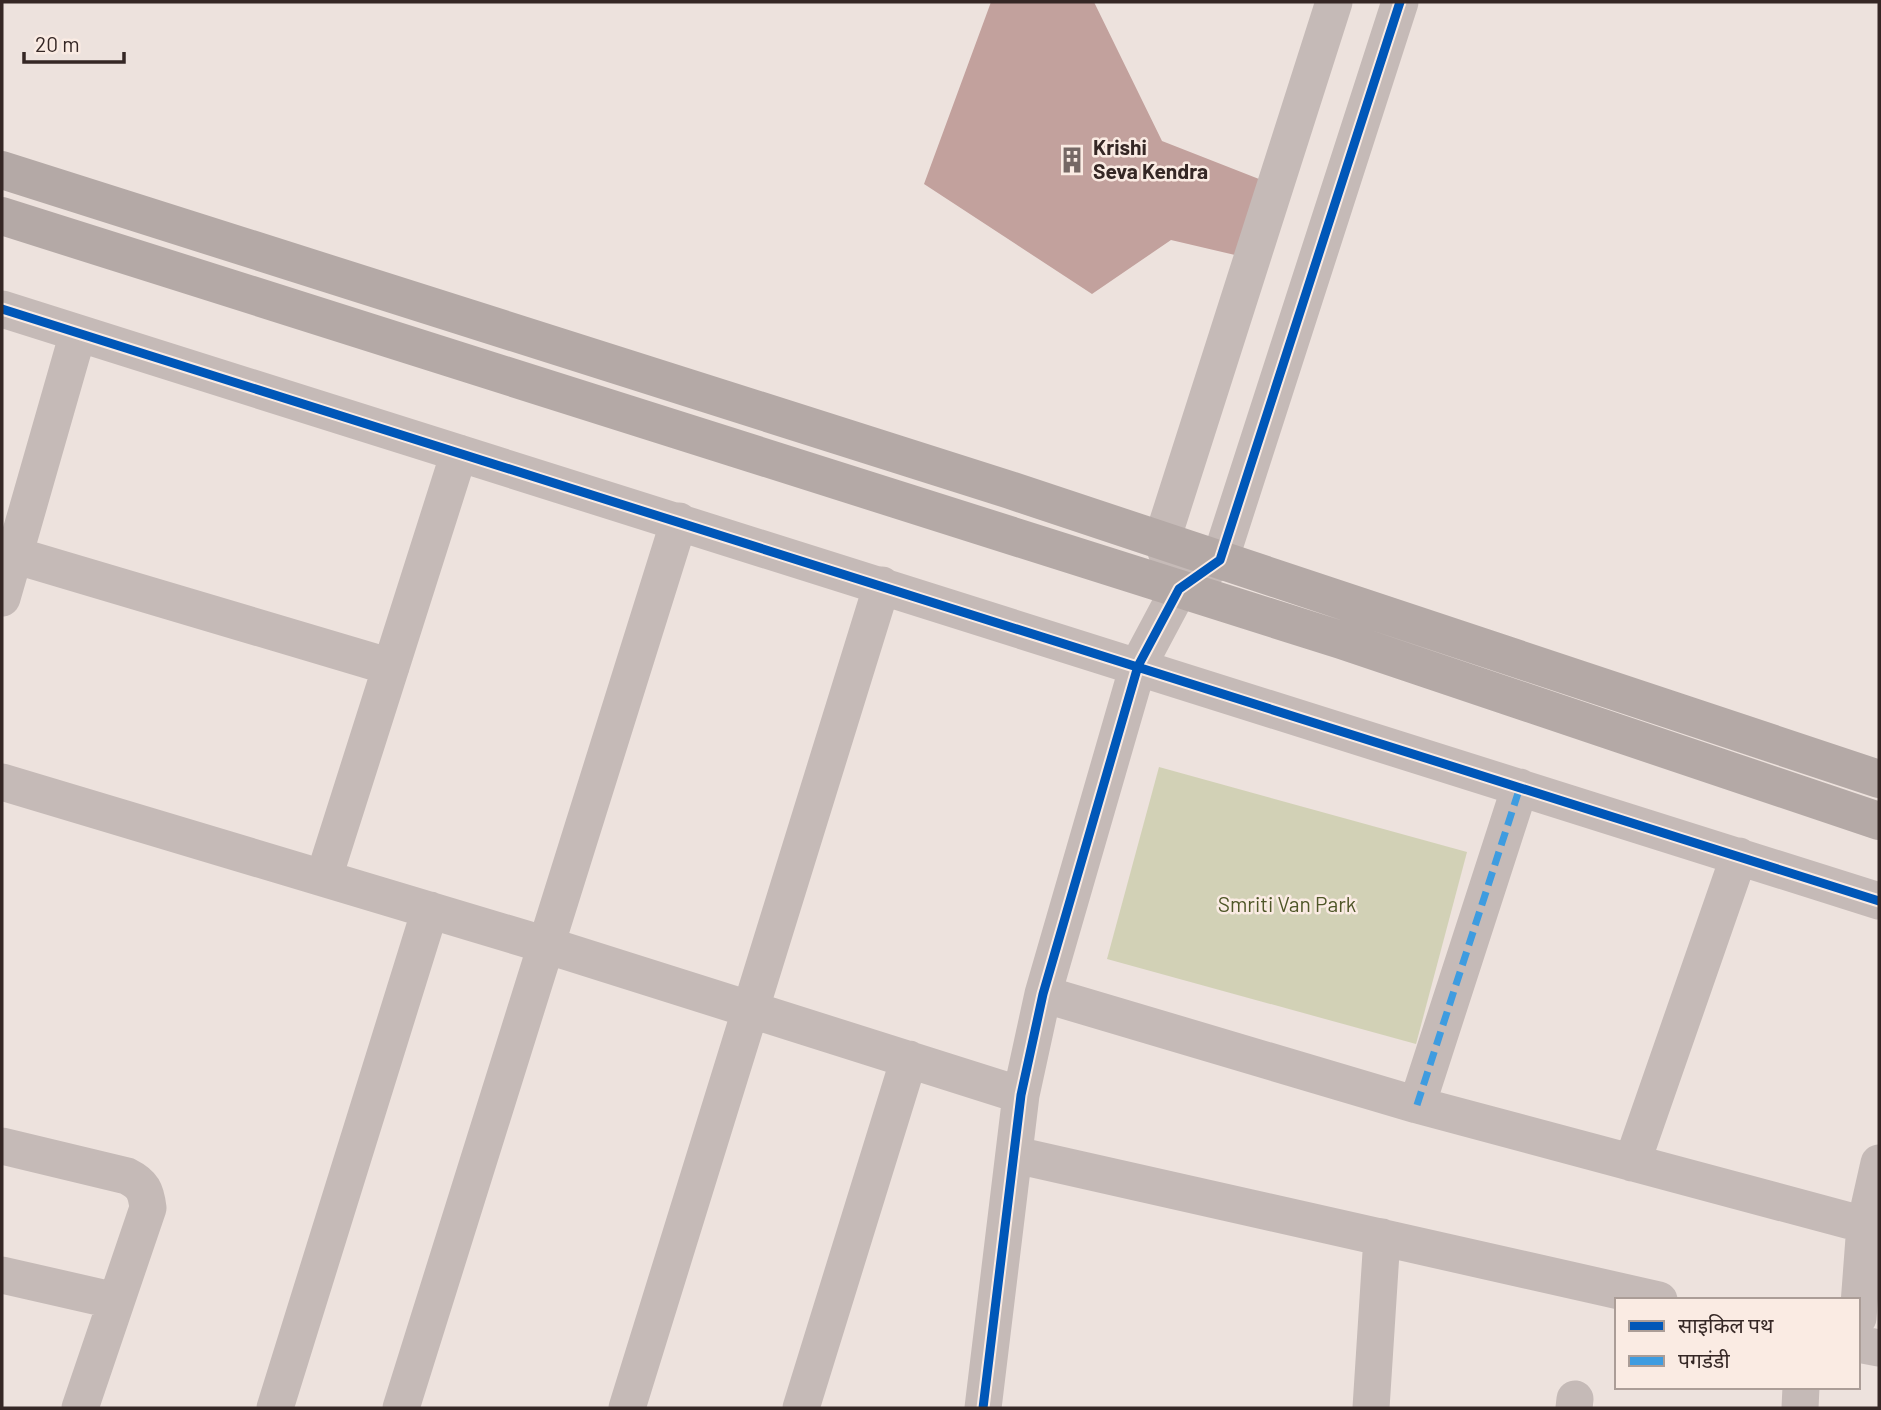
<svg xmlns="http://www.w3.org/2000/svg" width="1881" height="1410" font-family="Barlow,'Noto Sans Devanagari',sans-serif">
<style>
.green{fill:#d2d1b6}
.building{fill:#c2a19d}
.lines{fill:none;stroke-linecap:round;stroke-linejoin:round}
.minor{stroke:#c5bab7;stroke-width:37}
.primary{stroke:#b4a9a6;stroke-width:38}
.quiet{stroke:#3e9ce0;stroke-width:7;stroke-dasharray:14 7;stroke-linecap:butt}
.cycleway-casing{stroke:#faebe3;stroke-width:13}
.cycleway{stroke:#0057b8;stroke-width:9}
.labels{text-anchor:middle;stroke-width:5;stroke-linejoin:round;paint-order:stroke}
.poi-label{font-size:21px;font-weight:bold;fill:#352725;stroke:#faebe3;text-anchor:start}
.park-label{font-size:21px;fill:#4e5627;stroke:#faebe3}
</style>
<rect width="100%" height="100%" fill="#ede2dd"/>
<path class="green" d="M1159 767 1467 852 1416 1044 1107 959Z"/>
<path class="building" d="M991 2H1094L1162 141 1259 179 1235 255 1171 240 1092 294 924 184Z"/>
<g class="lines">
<path class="minor" d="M2 309 1879 901
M14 555 391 667
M1172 568 1162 540 1334 2
M2 598 78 333
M2 782 546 945 1021 1095
M324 877 459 453
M1043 994 1417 1105 1865 1225
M1417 1105 1520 787
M2 1146 127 1176C143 1184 146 1191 148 1208L80 1408
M1016 1155 1659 1300
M1632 1163 1739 856
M2 1275 116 1301
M1858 1318 1865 1225 1879 1163
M1858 1344 1879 1348
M275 1408 430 910
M401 1408 679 521
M627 1408 882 585
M801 1408 909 1059
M983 1408 1021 1095 1043 994 1138 666 1179 589 1220 560 1400 2
M1371 1408 1382 1237
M1574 1408 1575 1399
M1800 1408 1801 1387"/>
<path class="primary" d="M2 170 1010 490 1879 779
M2 216 1341 640 1879 821"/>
<path class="quiet" d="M1417 1105 1520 787"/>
<g class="cycleway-casing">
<path id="cycleway" d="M2 309 1879 901
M983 1408 1021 1095 1043 994 1138 666 1179 589 1220 560 1400 2"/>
</g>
<use href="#cycleway" class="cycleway"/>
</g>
<defs>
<g id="building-bare" transform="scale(2.1)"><path d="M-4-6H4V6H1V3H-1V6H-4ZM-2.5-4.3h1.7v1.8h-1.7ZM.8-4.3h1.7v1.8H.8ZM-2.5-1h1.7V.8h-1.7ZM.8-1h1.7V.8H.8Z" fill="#756865" stroke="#faebe3" stroke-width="2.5" paint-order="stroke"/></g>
</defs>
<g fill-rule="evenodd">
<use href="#building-bare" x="1072" y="160"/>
</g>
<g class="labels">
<g class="poi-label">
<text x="1093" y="155">Krishi<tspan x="1093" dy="24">Seva Kendra</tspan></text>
</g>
<g class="park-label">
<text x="1287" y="912">Smriti Van Park</text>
</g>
</g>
<rect width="1881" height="1410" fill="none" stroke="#352725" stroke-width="7"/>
<rect x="1615" y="1298" width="245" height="91" fill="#faebe3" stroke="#ab9d97" stroke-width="2"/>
<rect x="1629" y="1321" width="35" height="10" fill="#0057b8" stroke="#ab9d97" stroke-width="2"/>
<text x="1678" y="1333" font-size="21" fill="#352725">साइकिल पथ</text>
<rect x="1629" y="1356" width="35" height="10" fill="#3e9ce0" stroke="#ab9d97" stroke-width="2"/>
<text x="1678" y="1368" font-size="21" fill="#352725">पगडंडी</text>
<path d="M24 52v10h100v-10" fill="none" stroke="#352725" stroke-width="3.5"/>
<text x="35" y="52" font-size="21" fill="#352725" stroke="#faebe3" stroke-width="5" paint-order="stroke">20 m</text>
</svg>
